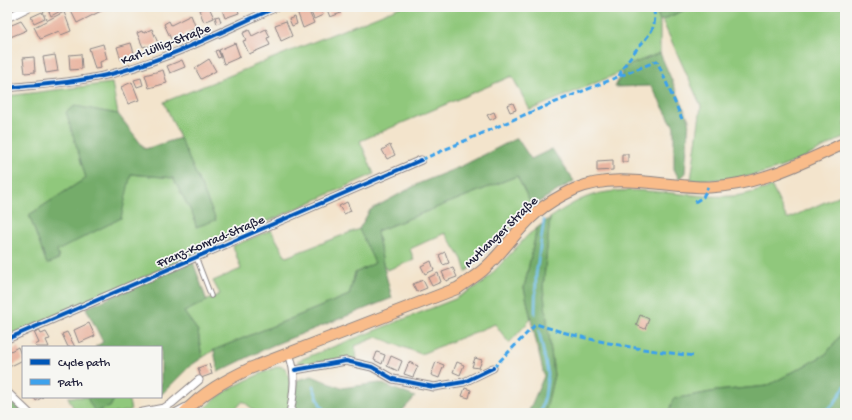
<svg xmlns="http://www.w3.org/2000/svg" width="852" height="420" font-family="'Gochi Hand',sans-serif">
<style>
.green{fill:#90c87b;stroke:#59755b}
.forest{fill:#74ac6b;stroke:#4b6753}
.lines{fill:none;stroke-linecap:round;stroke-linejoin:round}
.stream{stroke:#72c1ed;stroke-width:2.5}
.building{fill:#eab6a2}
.lane-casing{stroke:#8a8384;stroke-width:5.5}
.street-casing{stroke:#8a8384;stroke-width:9}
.primary-casing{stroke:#8a8384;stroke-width:13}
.path{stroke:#8a8384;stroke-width:1.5;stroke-dasharray:1 3;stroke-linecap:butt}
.lane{stroke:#fff;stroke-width:3.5}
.street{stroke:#fff;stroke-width:7}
.primary{stroke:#f9bc8a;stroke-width:11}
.quiet{stroke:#3ea2ec;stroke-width:3;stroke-dasharray:6 3;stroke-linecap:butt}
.cycleway-casing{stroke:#f6f6f2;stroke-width:6}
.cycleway{stroke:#0057b8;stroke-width:4}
.labels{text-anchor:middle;stroke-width:3.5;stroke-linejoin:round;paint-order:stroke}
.street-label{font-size:13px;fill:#22223b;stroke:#f6f6f2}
</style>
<rect width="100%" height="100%" fill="#f6f6f2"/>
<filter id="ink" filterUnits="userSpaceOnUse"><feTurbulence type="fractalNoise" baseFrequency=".025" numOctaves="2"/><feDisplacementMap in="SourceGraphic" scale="8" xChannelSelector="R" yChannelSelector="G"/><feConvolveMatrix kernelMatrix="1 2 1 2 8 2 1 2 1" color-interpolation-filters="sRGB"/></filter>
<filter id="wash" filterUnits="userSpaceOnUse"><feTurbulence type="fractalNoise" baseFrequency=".012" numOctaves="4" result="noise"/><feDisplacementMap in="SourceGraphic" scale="16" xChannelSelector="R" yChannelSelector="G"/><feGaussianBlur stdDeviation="0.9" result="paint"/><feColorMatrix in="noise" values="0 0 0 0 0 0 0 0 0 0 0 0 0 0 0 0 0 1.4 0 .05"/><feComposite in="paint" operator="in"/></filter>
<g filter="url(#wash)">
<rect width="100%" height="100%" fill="#f3e4cc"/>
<path class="green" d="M400 7H655L660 21V53L625 67 622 72 530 110 512 76 360 141 374 174 7 338V96L112 83 118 114 75 106 67 112 86 178 29 215 47 264 56 251 121 218 130 174 173 178 194 217 196 227 216 220 164 102Z
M691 7H845V137C822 148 798 162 773 170 746 179 719 180 691 180L701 106 662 20Z
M517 176 532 206 466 272 462 259 445 233 410 249 414 260 387 270 383 264 377 231Z
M772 187 787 219 845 193V329L826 354 767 386 716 391 674 399 668 413H545L554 375 543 288 550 218C563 209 577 200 593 195 636 183 688 199 733 196 746 195 760 190 772 187Z
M537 228 524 288 531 319 509 343 495 324 421 354 377 337 355 346 357 358 330 360 300 364 297 361 455 299 484 282 528 235Z
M359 229 375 263 355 273 349 295 214 350 202 358 198 331 184 312 220 294 213 281 241 269 233 246 271 230 286 257Z
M279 366 285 368C293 381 290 398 289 413H257L243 401 232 413H200C220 390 251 378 279 366Z
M68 397H89L88 400 110 407 115 397H128L131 410 119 413H76Z"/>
<path class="forest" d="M655 7H691L660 21Z
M660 53 689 120 685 173 679 179 674 169V127L651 86 615 87 625 67Z
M75 106 118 114 145 149 180 138 216 220 196 227 194 217 173 178 131 174 121 218 57 251 59 259 47 264 29 215 86 178 66 112Z
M517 138 531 159 552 149 574 181 532 206 517 176 377 231 383 264 392 298 271 346 218 372 214 350 349 295 355 273 375 263 359 229 370 210 420 183 462 166Z
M550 218 543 288 554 375 545 413H528L544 376 524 288 537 228Z
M193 262 207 301 184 312 198 331 202 358 190 366 161 395V347H95L103 342 86 308Z
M845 329V413H668L673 399 716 391 767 386 826 354Z
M312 376 341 388 380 383 415 397 400 413H291L297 380Z
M89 397H115L110 407 95 412 88 400Z
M7 398 24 413H7Z"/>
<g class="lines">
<path class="stream" d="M535 314 536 275 544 220
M539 331 548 374 545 396 540 413
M313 386 320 404 326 413
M822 413 834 404 845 386"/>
</g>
<g id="blocks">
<path class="building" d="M53 7H63L64 9 51 16 48 9Z
M80 7H109L77 23 71 11Z
M206 7H209L214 18 204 22 199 10Z
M221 7H237L239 13 225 18Z
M307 7 314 23 303 28 297 11Z
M319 7 323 15 314 19 310 10Z
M326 7H338L341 13 330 17Z
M42 12 45 18 34 23 31 17Z
M64 12 71 31 61 35 59 31 40 39 34 27Z
M191 15 196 28 184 34 187 40 179 44 176 37 171 39 164 24 169 21 171 25Z
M219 16 221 22 217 24 215 17Z
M295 17 297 24 292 26 289 19Z
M21 21 27 30 8 38 7 27Z
M286 21 292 36 281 41 275 25Z
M152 29 158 43 147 47 146 46 143 47 137 33 142 31 143 33Z
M266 29 270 37 267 38 270 45 249 54 243 41 246 40 243 33 249 30 252 36Z
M131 43 135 56 121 60 117 47Z
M235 43 240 57 224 64 219 50Z
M103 44 107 59 100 62 101 68 95 69 89 48Z
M218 50 221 57 218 58 215 51Z
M81 54 82 69 70 70 69 55Z
M55 55 58 71 46 73 43 57Z
M34 57 35 72 25 73 23 58Z
M209 59 216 71 201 79 195 68Z
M182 60 185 67 170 73 167 66Z
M7 62H8L10 71 7 72Z
M163 70 167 83 149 88 145 75Z
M141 78 143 85 137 87 134 80Z
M132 82 139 100 128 104 121 87Z
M513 103 516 110 510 112 507 105Z
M494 112 496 117 490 120 487 115Z
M390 145 395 155 387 159 382 150Z
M622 154H628V162H622Z
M613 160V170L597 171V161Z
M347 202 351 211 344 214 339 206Z
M445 252 449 263 443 265 439 255Z
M431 261 434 270 425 274 421 266Z
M453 268 457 277 446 281 442 272Z
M438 273 441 282 432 286 428 278Z
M423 280 427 288 417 292 413 284Z
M640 315 649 319 645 329 636 325Z
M89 323 95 336 79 343 74 330Z
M39 330 41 334 46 332 50 339 46 340 49 347H36L35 345 39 343 34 332Z
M67 332 75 347H68L62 334Z
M18 347 23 360 9 367 7 363V353Z
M377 352 385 355 382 364 374 360Z
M391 356 402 361 398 371 387 366Z
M475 358 482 360 479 368 472 367Z
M409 362 418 366 413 377 404 374Z
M436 362 444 365 439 378 431 375Z
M457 362 464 365 460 375 453 372Z
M209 364 212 374 201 378 198 368Z
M465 388 471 390 469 398 462 396Z
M34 397H43L36 401Z"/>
</g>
</g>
<g filter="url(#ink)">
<use href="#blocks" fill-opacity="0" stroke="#8a8384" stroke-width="1"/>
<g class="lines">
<g class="lane-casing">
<path id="lane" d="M196 257 211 296"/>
</g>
<g class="street-casing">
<path id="street" d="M7 18 29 7
M7 88C45 84 85 82 122 71 175 56 227 29 277 7
M7 339 421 160
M289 354C297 374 294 393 290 413
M295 370 346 361 372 367 393 379 434 387 464 382 493 368
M7 392 29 413
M138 413 164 408 172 403 199 380
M175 413 188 406"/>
</g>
<g class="primary-casing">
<path id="primary" d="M184 413C203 392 226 380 251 368L458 288C466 282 475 277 483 270 503 253 516 230 536 213 547 203 562 195 575 189 618 171 666 188 710 187 759 185 802 163 845 143"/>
</g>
<path class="path" d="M42 7 47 20"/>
<use href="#lane" class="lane"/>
<use href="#street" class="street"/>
<use href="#primary" class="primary"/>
<path class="quiet" d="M619 76C623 67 629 58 636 50 648 35 659 29 653 7
M421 160 524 115 657 61 682 119
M695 202 703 197 708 187
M493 368 536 324C591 342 638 349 694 356"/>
<g class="cycleway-casing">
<path id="cycleway" d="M7 88C45 84 85 82 122 71 175 56 227 29 277 7
M7 339 421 160
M295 370 346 361 372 367 393 379 434 387 464 382 493 368"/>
</g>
<use href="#cycleway" class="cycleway"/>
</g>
</g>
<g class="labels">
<g class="street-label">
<text transform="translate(165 43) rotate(-21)" y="5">Karl-Lüllig-Straße</text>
<text transform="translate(500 231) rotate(-44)" y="5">Mutlanger Straße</text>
<text transform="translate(210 240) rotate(-23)" y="5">Franz-Konrad-Straße</text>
</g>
</g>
<rect width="852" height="420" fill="none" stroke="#f6f6f2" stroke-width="24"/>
<rect x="22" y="346" width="140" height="52" fill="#f6f6f2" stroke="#a1a1a9"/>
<rect x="30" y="359" width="20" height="6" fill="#0057b8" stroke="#a1a1a9"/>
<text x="58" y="366" font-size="12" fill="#22223b">Cycle path</text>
<rect x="30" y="379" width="20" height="6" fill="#3ea2ec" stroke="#a1a1a9"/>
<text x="58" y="386" font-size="12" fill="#22223b">Path</text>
</svg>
